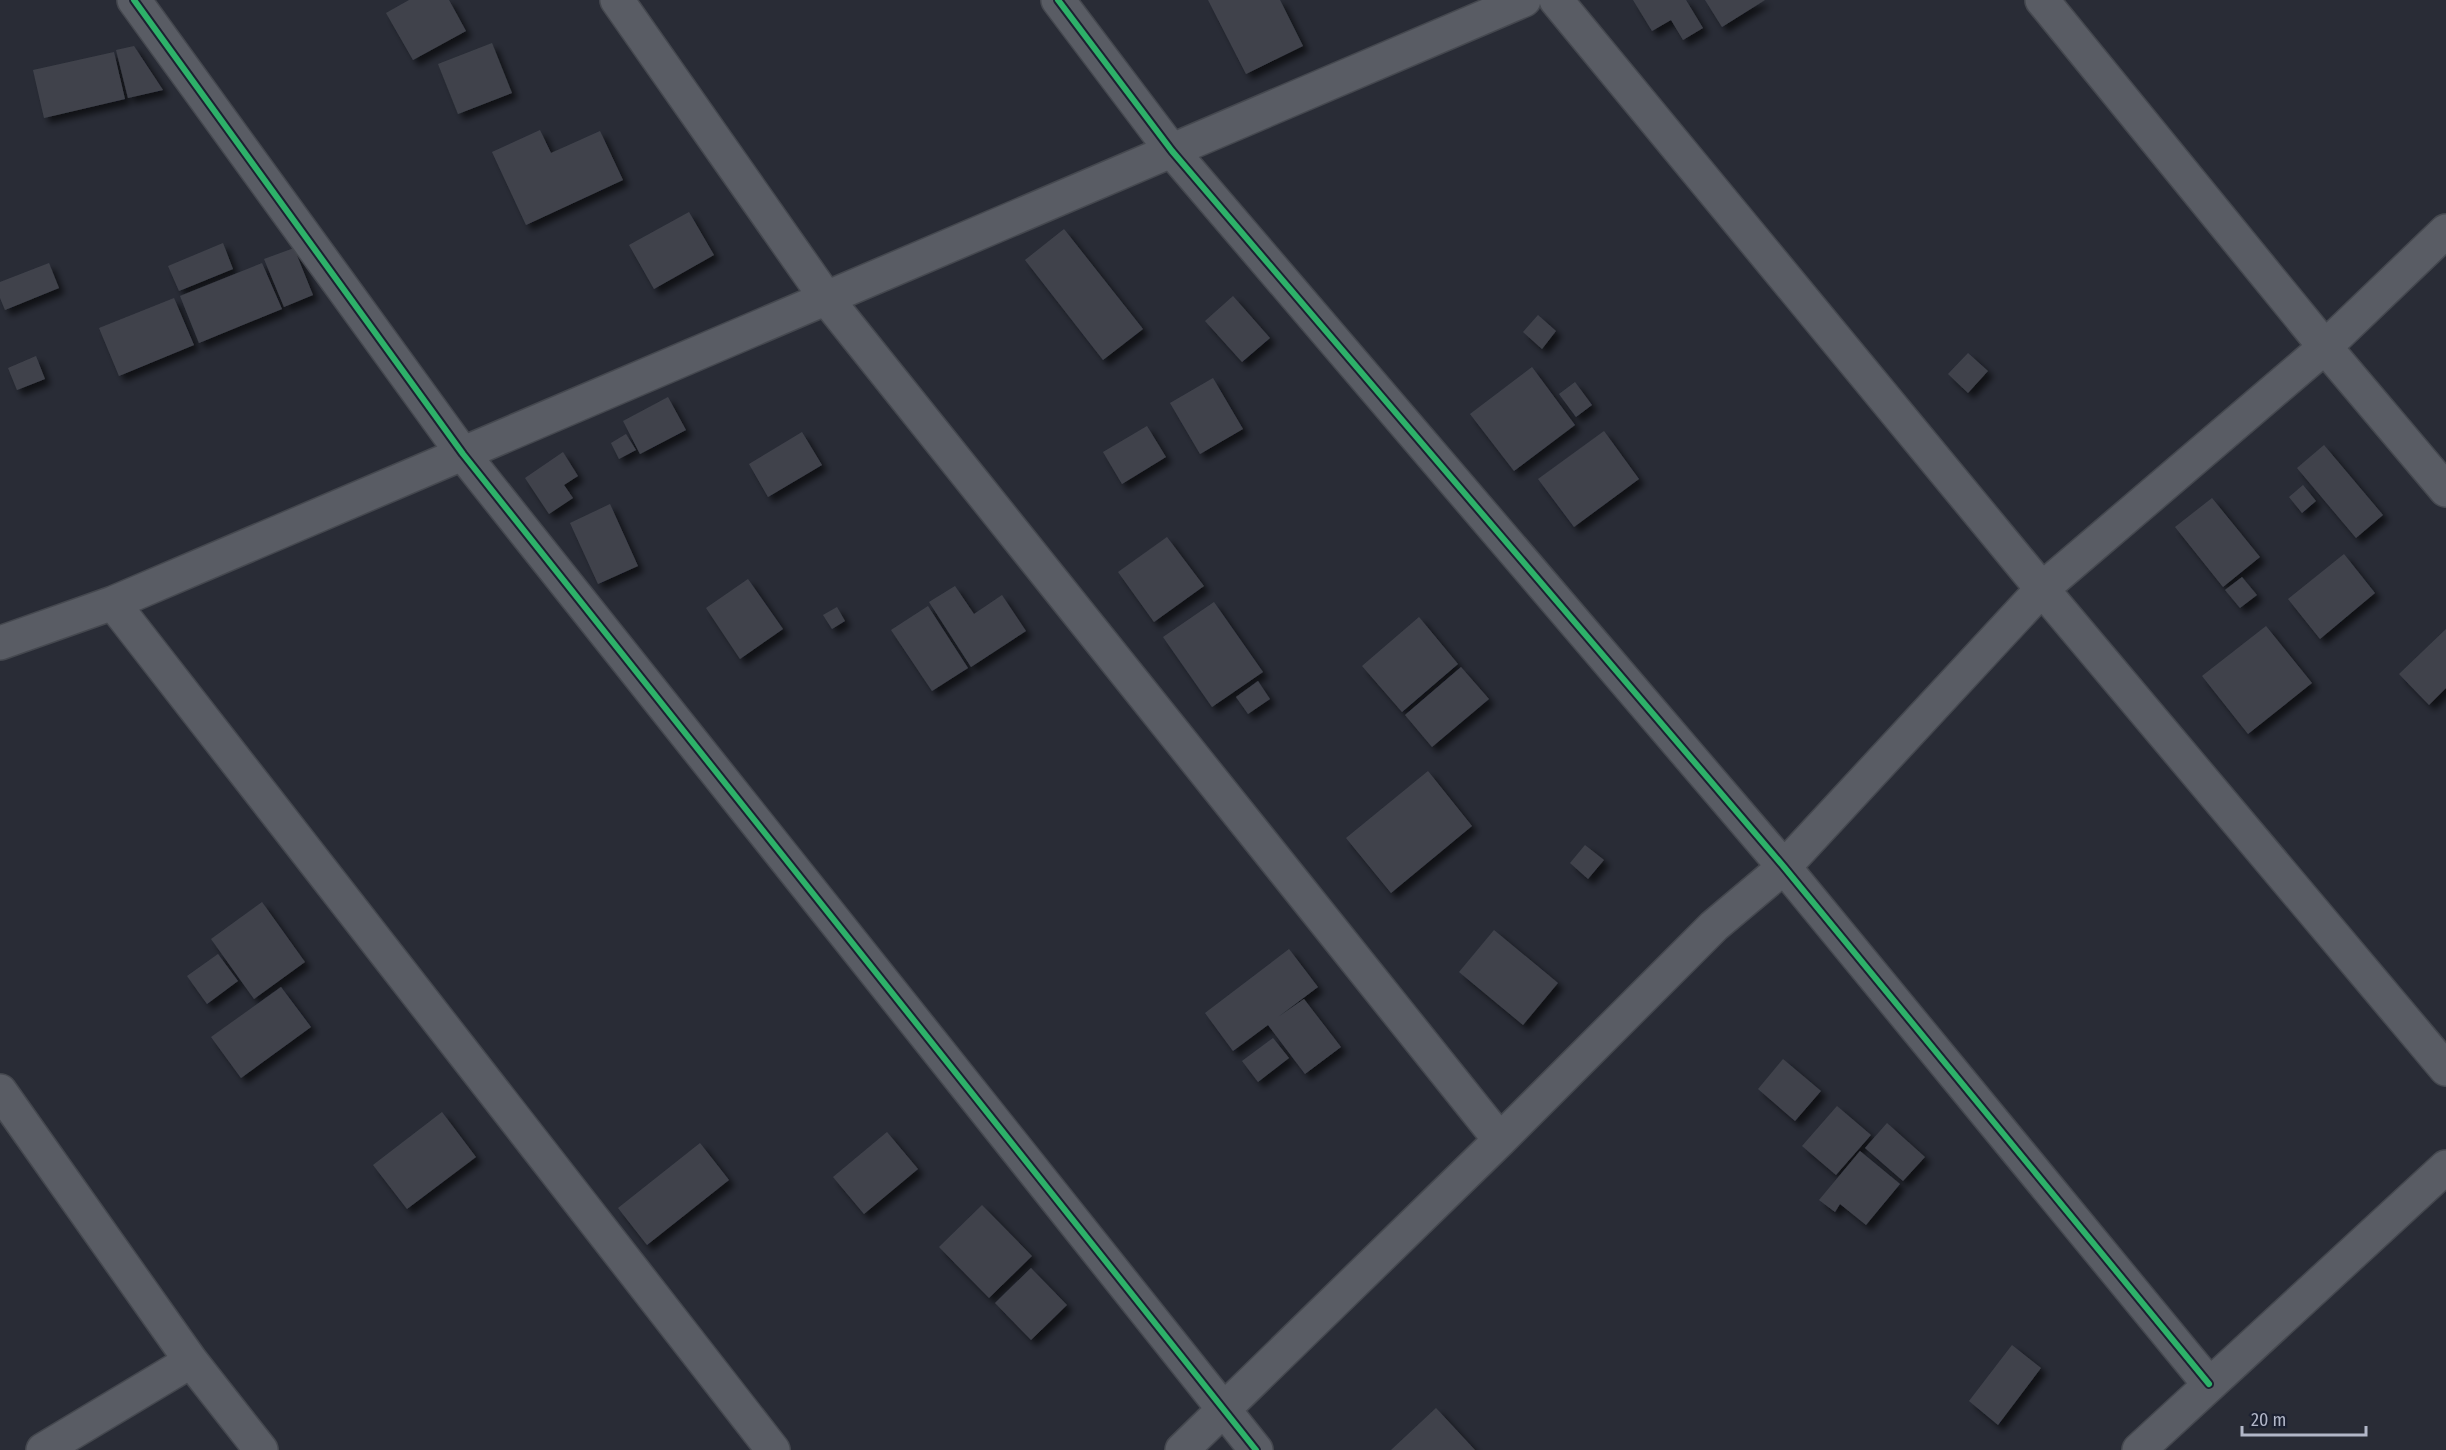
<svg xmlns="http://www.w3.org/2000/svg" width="2446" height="1450" font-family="'Fira Sans Condensed',sans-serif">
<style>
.building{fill:#40434c;filter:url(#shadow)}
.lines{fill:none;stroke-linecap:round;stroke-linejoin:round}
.minor-casing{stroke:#45484f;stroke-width:36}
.minor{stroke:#595c64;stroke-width:33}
.cycleway-casing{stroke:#1c2131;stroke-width:10}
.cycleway{stroke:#2db169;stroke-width:6}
</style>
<defs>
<filter id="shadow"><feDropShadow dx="5.5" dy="5.5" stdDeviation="3" flood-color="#0009"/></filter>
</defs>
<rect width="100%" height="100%" fill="#292c36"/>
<path class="building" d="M409 0H449L466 31 413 60 386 13Z
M1208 0H1280L1303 46 1246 74Z
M1633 0H1686L1703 28 1683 40 1671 20 1652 31Z
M1705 0H1765L1722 27Z
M492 43 512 93 458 114 438 64Z
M134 46 163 90 128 98 116 50Z
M114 52 125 99 44 118 33 70Z
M540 130 551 153 600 131 623 180 526 225 492 152Z
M689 212 714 255 654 289 629 245Z
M1064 229 1143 329 1103 360 1025 260Z
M223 243 233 269 179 291 168 266Z
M294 248 313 295 284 307 264 259Z
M49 263 59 288 5 310 0 298V282Z
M262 263 282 309 199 343 180 296Z
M1233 296 1270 338 1242 362 1205 321Z
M174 298 194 345 119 376 99 328Z
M1538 315 1556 331 1542 349 1523 332Z
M1968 353 1988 371 1968 393 1948 374Z
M36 356 45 379 17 390 8 368Z
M1532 367 1575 425 1514 471 1470 414Z
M1213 378 1243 429 1200 454 1170 403Z
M1575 382 1592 405 1576 417 1559 394Z
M668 397 686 430 640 454 623 421Z
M1147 426 1166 457 1122 484 1103 452Z
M1604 431 1639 479 1574 527 1538 479Z
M802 432 822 465 768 497 749 464Z
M626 434 636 450 619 459 611 443Z
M2324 445 2383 515 2356 538 2297 468Z
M563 452 578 476 564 485 573 498 549 514 525 478Z
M2303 485 2316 501 2302 513 2289 497Z
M2212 498 2260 557 2223 587 2175 527Z
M610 504 638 566 598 584 570 523Z
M1167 537 1204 586 1154 622 1118 572Z
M2344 554 2375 593 2320 639 2288 599Z
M2242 577 2257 595 2240 608 2225 590Z
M748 579 783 629 740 659 706 608Z
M955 586 974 614 1002 595 1026 631 971 667 929 602Z
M1214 602 1263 672 1212 707 1163 637Z
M928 606 968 668 932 691 891 630Z
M837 607 845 621 832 629 823 615Z
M1419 617 1458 664 1402 712 1362 666Z
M2266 626 2312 683 2248 734 2202 676Z
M2446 629V688L2429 705 2399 674Z
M1461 667 1489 699 1432 747 1405 715Z
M1258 681 1270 699 1248 714 1236 697Z
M1428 771 1472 826 1391 893 1346 838Z
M1585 845 1604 860 1588 879 1570 863Z
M262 902 305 962 254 999 211 939Z
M1494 930 1558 983 1523 1025 1459 972Z
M1289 949 1318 987 1278 1017 1304 999 1341 1047 1305 1074 1268 1025 1233 1051 1205 1013Z
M218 954 238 981 207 1004 187 976Z
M281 987 311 1027 241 1078 211 1037Z
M1273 1038 1289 1058 1258 1082 1242 1061Z
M1783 1059 1821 1091 1795 1121 1758 1089Z
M1837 1106 1871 1135 1836 1175 1802 1146Z
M442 1112 476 1157 407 1209 373 1165Z
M1887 1123 1925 1157 1903 1181 1865 1148Z
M887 1132 918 1169 864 1214 833 1177Z
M700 1143 729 1180 647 1245 618 1208Z
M1860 1151 1900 1184 1866 1225 1840 1204 1835 1212 1819 1200Z
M982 1205 1032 1256 989 1298 939 1247Z
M1031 1268 1067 1305 1031 1340 995 1303Z
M2012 1345 2041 1368 1998 1425 1969 1401Z
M1436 1408 1475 1450H1391Z"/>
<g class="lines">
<g class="minor-casing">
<path id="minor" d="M134 0 463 454 1256 1450
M617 0 826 298 1500 1140
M1058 0 1172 151 1784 867 2209 1384
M1556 0 2042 589 2446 1069
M2042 0 2325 347 2446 490
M113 603 773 1450
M0 643 113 603 1524 0
M0 1091 191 1361 261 1450
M43 1450 191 1361
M1182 1450 1500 1140 1714 926 1784 867 2042 589 2325 347 2446 231
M2139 1450 2446 1167"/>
</g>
<use href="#minor" class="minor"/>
<g class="cycleway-casing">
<path id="cycleway" d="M134 0 463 454 1256 1450
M1058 0 1172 151 1784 867 2209 1384"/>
</g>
<use href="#cycleway" class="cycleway"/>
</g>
<path d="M2242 1426v9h124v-9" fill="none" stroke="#b2b7c8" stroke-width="3"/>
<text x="2251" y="1426" font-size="18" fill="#b2b7c8" stroke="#1c2131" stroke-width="4.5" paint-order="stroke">20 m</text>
</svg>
